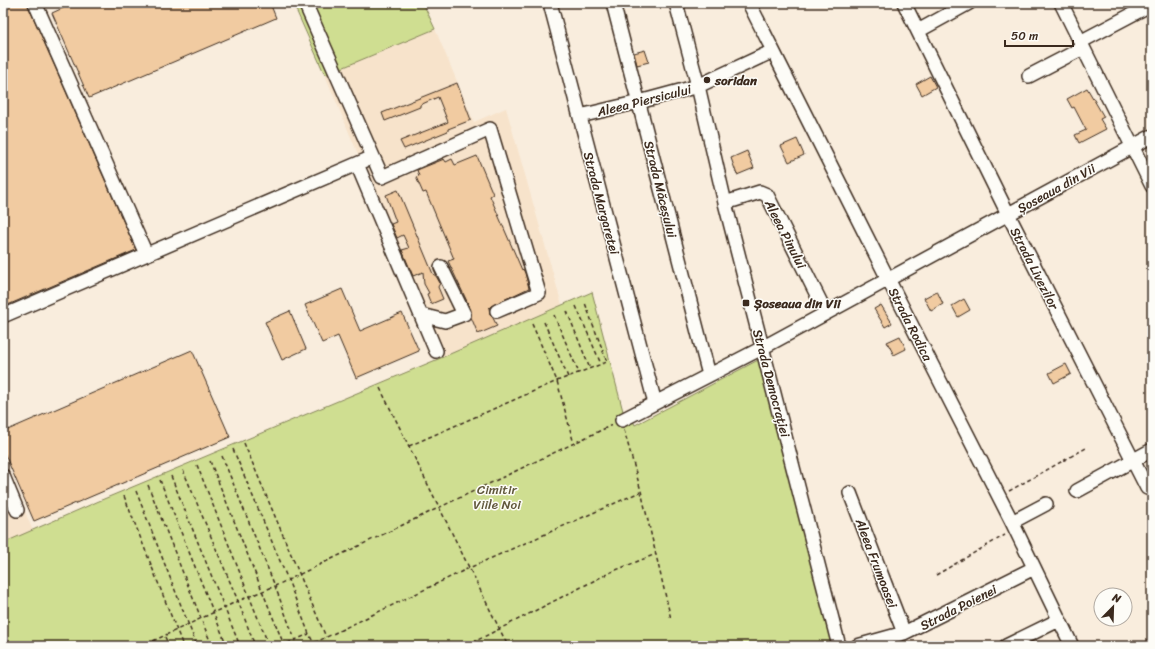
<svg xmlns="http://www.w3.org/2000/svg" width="1155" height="649" font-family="Sriracha,sans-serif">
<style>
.built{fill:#f7e3cb}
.green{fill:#cfde91;stroke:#858458}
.building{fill:#f1cba1;stroke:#3b2a1e}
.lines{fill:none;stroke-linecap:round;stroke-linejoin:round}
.minor-casing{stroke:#3b2a1e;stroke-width:16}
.path{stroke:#3b2a1e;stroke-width:1.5;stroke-dasharray:4 3;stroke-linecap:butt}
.minor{stroke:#fdfcf7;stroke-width:13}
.poi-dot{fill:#3b2a1e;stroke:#fdfcf7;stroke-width:1.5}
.labels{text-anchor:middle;stroke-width:3;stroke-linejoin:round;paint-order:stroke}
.poi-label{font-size:13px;font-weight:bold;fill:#3b2a1e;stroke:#fdfcf7;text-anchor:start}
.street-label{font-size:13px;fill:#3b2a1e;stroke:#fdfcf7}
.park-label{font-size:13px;fill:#60573b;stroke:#fdfcf7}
</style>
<rect width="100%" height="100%" fill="#f9eddd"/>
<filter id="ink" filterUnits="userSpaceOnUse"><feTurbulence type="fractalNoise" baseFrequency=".025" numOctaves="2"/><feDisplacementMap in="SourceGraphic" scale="8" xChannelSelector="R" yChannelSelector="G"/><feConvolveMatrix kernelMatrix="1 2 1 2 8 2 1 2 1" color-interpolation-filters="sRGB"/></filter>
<g filter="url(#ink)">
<path class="built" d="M435 29 474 122 506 108 562 305 443 357 325 75Z
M3 459 33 531 3 543Z"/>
<path class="green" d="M293 3H423L435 29 325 75Z
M592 292 624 415H630L635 425 760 359 834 646H3V543L99 501 443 357Z"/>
<path class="building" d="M3 3H27L136 250 3 307Z
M74 3H270L276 18 89 98 52 13Z
M645 50 649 62 637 65 634 53Z
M930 76 936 87 922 95 916 84Z
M457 83 471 120 448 129V131L404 149 400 141 448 122 438 97 420 105V107L385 121 382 113Z
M1087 88 1104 117 1100 119 1106 129 1079 143 1075 135 1086 130 1074 107 1072 108 1067 99Z
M797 139 804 155 789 162 781 146Z
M747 151 754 168 737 175 731 158Z
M477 156 493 194 490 196 522 270 523 269 525 273 529 288 491 306 489 308 490 314 493 318 497 326 478 334 471 317V310L448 261 454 259 426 192 423 193 416 177 419 176 417 170 444 159 446 162 452 159 455 165Z
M398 190 433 274 436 276 440 283 438 287 443 299 431 304 427 294 429 293 424 284 423 272 413 276 402 250 409 248 403 235 397 238 391 224 396 222 386 195Z
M342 289 360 331 402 313 419 351 356 378 338 336 322 343 305 305Z
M937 291 943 304 931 311 924 298Z
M964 299 970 310 958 317 952 306Z
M881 305 892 323 885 327 874 309Z
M290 311 306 349 282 360 265 322Z
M900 336 906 349 894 355 887 342Z
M192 350 230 437 34 521 3 450V432Z
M1066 364 1071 374 1054 383 1049 373Z"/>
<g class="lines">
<g class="minor-casing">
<path id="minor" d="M35 3 146 254
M305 3 382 177 490 129 539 293 497 311
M550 3 655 403
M613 3 709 375
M676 3 698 86 725 203 839 646
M749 3 888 279 1012 522 1072 646
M904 3 1008 214 1147 488
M1061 3 1152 186
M918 31 969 3
M1080 42 1152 4
M1029 76 1083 48
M580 116 639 102 698 86 773 51
M357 164 436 351
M725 203 760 192 767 195 826 313
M421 315 445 321 464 314 441 267
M3 316 373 157
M622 420 762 348 1152 136
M3 476 17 510
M1077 491 1152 450
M850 493 904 633
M1012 522 1046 504
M857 646 904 633 1034 568
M1006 646 1059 620"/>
</g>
<path class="path" d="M576 306 601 364
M567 311 590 369
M554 315 579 373
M544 322 568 377
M532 324 557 381 574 444
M380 388 508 646
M624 430 641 491 671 619
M244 443 326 637
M409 446 557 381 607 362 585 303
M233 449 288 580 309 634 315 646
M222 456 275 586 295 640
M210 461 284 645
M197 465 269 646
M183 470 238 601 255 646
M171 476 240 646
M160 480 227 646
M148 485 212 646
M136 491 197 646
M1009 491 1086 448
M124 496 183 646
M936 575 1005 535
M165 637 169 646
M153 641 238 601 275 586 612 425
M281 646 309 634
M308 646 469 568 640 492
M466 646 611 572 656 554"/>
<use href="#minor" class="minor"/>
</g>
</g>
<g class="poi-dot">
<circle cx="707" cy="80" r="4"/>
<rect x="742" y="299" width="8" height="8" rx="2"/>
</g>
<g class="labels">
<g class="poi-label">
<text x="715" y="85">soridan</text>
<text x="754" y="308">Șoseaua din Vii</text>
</g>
<g class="street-label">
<text transform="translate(644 100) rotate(-14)" y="5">Aleea Piersicului</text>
<text transform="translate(1056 188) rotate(-29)" y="5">Șoseaua din Vii</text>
<text transform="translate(661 189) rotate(76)" y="5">Strada Măceșului</text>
<text transform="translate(602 203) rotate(75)" y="5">Strada Margaretei</text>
<text transform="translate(786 234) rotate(63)" y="5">Aleea Pinului</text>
<text transform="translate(1035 268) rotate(63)" y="5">Strada Livezilor</text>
<text transform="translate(911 324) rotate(63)" y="5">Strada Rodica</text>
<text transform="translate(772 383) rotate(75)" y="5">Strada Democrației</text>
<text transform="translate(877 563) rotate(69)" y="5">Aleea Frumoasei</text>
<text transform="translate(958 607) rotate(-27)" y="5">Strada Poienei</text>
</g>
<g class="park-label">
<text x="497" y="494">Cimitir<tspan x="497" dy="15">Viile Noi</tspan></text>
</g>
</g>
<rect width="1155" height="649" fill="none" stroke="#fdfcf7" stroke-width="16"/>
<rect x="8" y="8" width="1139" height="633" fill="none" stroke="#3b2a1e" stroke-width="1.5" filter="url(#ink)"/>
<g transform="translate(1113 607) rotate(23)"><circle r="19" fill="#fdfcf7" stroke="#afa8a0"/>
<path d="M0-3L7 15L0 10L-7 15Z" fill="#3b2a1e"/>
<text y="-6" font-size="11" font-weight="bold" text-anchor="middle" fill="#3b2a1e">N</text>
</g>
<path d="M1005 40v6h68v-6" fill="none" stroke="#3b2a1e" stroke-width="2"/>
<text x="1011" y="40" font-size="12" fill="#3b2a1e" stroke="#fdfcf7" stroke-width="3" paint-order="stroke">50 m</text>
</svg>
